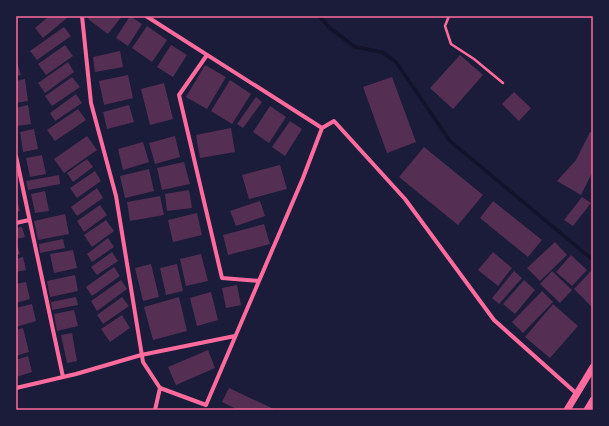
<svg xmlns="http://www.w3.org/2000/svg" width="609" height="426" font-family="Spectral,serif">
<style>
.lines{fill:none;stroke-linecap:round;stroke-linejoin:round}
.stream{stroke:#12122b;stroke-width:3.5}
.building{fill:#542f53}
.service{stroke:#ff6b9d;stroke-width:2.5}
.minor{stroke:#ff6b9d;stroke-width:4}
.tertiary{stroke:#ff6b9d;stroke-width:7}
.neatline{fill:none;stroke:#ff6b9d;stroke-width:1.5}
</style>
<rect width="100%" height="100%" fill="#1b1b3a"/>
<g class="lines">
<path class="stream" d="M319 16 331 29 355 47 382 52 396 62 450 141 593 260"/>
</g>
<path class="building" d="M49 16 68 17 43 38 35 28Z
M90 16H122L108 34 88 19Z
M130 16 142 24 128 46 116 38Z
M147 26 167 40 152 62 132 48Z
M64 27 71 36 37 60 30 51Z
M65 45 73 56 46 75 38 64Z
M171 45 187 55 173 77 157 67Z
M120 51 123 67 95 72 93 57Z
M460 55 483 75 453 109 430 88Z
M16 59 21 75 16 76Z
M68 62 74 72 45 93 38 83Z
M205 65 226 77 207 109 186 97Z
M128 75 133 98 104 105 99 81Z
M72 77 80 87 52 106 45 96Z
M392 77 416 142 387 153 363 87Z
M25 79 28 101 16 103V81Z
M230 80 251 94 232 124 211 111Z
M164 83 173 119 150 125 141 89Z
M514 92 531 108 519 121 502 104Z
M76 94 82 103 55 121 50 113Z
M256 97 262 102 243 128 237 124Z
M28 105 31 124 17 126 16 108Z
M129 105 134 122 107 129 103 112Z
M270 106 286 117 269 143 253 132Z
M78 109 86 120 55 141 47 130Z
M290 121 302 129 285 156 272 147Z
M231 128 235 152 200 158 196 135Z
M34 129 38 149 23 152 20 132Z
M590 132 593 133V171L581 195 557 181 576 160Z
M87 136 97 150 64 173 54 159Z
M175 136 180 157 155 164 149 143Z
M143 142 149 162 123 170 118 149Z
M424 147 483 195 458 225 399 177Z
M42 155 46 174 30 177 26 158Z
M87 159 93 167 73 182 67 173Z
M184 162 190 184 162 190 157 168Z
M280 165 287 189 249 199 242 175Z
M149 169 154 191 125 198 120 176Z
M95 171 101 181 77 198 70 188Z
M59 175 60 184 28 190 26 181Z
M97 188 103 198 77 216 71 207Z
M189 190 192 208 167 211 165 194Z
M45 191 49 211 35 213 31 194Z
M16 196 20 211 16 212Z
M160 196 164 215 130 221 127 202Z
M582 197 591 203 573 226 564 220Z
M260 201 265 216 236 226 230 211Z
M493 201 542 240 528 257 480 218Z
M100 205 107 215 84 232 77 221Z
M197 213 202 235 173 242 168 220Z
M65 214 69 234 38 240 34 221Z
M106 220 114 231 92 247 84 235Z
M264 224 270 244 228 255 223 235Z
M22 227 25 237 16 239V228Z
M108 238 114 247 92 262 87 254Z
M63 239 65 248 40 253 39 244Z
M16 242 20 254 16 255Z
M555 242 567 255 540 281 527 268Z
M73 250 77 268 54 273 50 254Z
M112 252 118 261 97 275 91 267Z
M493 252 512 268 498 286 478 270Z
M201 254 208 281 186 286 180 259Z
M571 255 587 270 572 286 556 272Z
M23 257 26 270 16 272V259Z
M151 264 159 297 143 301 135 268Z
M177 264 183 291 166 295 160 268Z
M114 267 120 276 92 296 86 287Z
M514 271 522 278 499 304 492 298Z
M552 271 572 290 560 303 540 284Z
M591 271 593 272V308L574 289Z
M75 275 78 291 50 297 47 281Z
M121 280 127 289 97 311 91 301Z
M524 280 535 290 515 314 503 304Z
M26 282 30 299 16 303V284Z
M237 285 241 305 226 308 222 288Z
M542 291 553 302 523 333 512 322Z
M211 292 218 320 197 326 190 298Z
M76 297 78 305 52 310 51 302Z
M122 297 129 306 103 324 97 315Z
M179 297 187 331 153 340 144 307Z
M32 304 36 321 16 327V308Z
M553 304 578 326 550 358 525 337Z
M74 310 78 326 57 331 54 314Z
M122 315 130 328 110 342 101 329Z
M23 328 29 352 16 356V330Z
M72 333 77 361 67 363 61 335Z
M208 350 215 368 176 385 168 367Z
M28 356 32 372 16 377V360Z
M229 388 276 410H238L222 402Z"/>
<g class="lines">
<path class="service" d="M449 16 445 26 451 44 474 59 503 83"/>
<path class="minor" d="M82 16 91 103 116 196 143 362 160 388
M146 16 322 128
M207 55 179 95 222 278 259 281
M16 156 63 377
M16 223 29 220
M16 388 76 374 141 355 235 336
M155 410 160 388 206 405 303 178 322 128 334 121 405 199 494 320 577 394"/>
<path class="tertiary" d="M567 410 593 367
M587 410 593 400"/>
</g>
<rect width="609" height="426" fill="none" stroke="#1b1b3a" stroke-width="34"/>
<rect x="17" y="17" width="575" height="392" class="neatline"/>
</svg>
